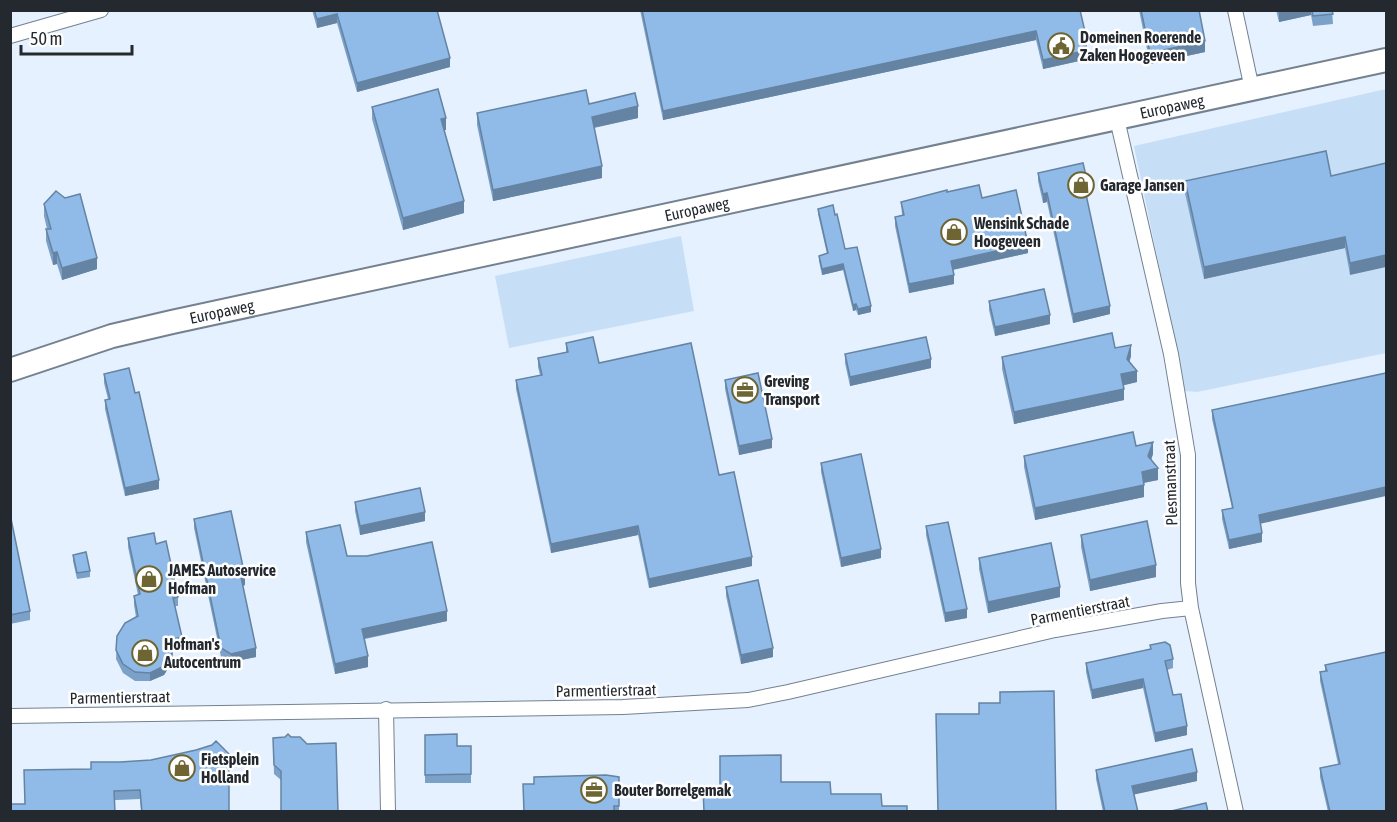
<svg xmlns="http://www.w3.org/2000/svg" width="1397" height="822" font-family="'Asap Condensed',sans-serif">
<style>
.green{fill:#c7def7}
.lines{fill:none;stroke-linecap:round;stroke-linejoin:round}
.street-casing{stroke:#74818f;stroke-width:16}
.primary-casing{stroke:#74818f;stroke-width:26}
.street{stroke:#fff;stroke-width:14}
.primary{stroke:#fff;stroke-width:22}
.wall{fill:#7ca1c8}
.shaded-wall{fill:#6583a2}
.building{fill:#90bbe8;stroke:#6583a2;stroke-width:1.5}
.labels{text-anchor:middle;stroke-width:5;stroke-linejoin:round;paint-order:stroke}
.poi-label{font-size:16px;font-weight:bold;fill:#24292f;stroke:#fff;text-anchor:start}
.street-label{font-size:16px;fill:#24292f;stroke:#fff}
</style>
<rect width="100%" height="100%" fill="#e5f1fe"/>
<path class="green" d="M1386 89V353L1197 392 1185 391 1134 146Z
M681 236 694 311 509 348 495 276Z"/>
<g class="lines">
<g class="street-casing">
<path id="street" d="M1235 10 1252 89
M10 36 101 10
M1117 119 1171 354 1188 455V583L1191 608 1236 812
M386 709 388 812
M10 716 623 707 748 700 788 692 1055 630 1162 611 1191 608"/>
</g>
<g class="primary-casing">
<g id="primary">
<path id="s1" d="M10 370 112 336 172 322 1386 60"/>
</g>
</g>
<use href="#street" class="street"/>
<use href="#primary" class="primary"/>
</g>
<path class="wall" d="M312 10H437L450 67 357 92 337 23 317 28Z
M640 10H1080L1087 49 1079 61 1043 69 1036 40 663 120Z
M1139 10H1199L1205 52 1150 64Z
M1276 10H1332L1333 24 1313 26 1311 15 1279 22Z
M589 104 638 118 594 128 602 178 493 201 477 125V113Z
M372 107 446 130H444L464 213 403 230 372 119Z
M1386 163 1350 275 1345 248 1204 279 1185 193V181L1331 176Z
M1038 173 1088 193 1086 194 1110 314 1073 323 1047 202 1043 203 1038 181Z
M947 192 982 198 1028 253 953 270 954 284 909 293 895 226V217L902 215 901 202Z
M44 204 97 269 62 280 57 264 53 265 46 241V229H47L44 216Z
M818 209 845 249 871 312 858 315 856 310 853 311 843 270 822 275 819 261V256L827 254 818 214Z
M989 301 1050 324 995 336 989 310Z
M566 343 599 363 719 475 752 566 649 588 638 535 551 553 516 389V380L540 375 538 367V358L566 352Z
M1115 348 1131 356 1129 362 1137 382 1123 385 1124 400 1014 424 1002 369V357Z
M845 354 931 368 850 386 845 363Z
M104 374 135 393 159 489 125 496 105 409V400L108 399 104 383Z
M725 380 772 448 739 455 725 389Z
M1212 410 1260 523 1262 542 1229 549 1222 519V510L1232 508 1212 419Z
M1136 446 1153 454 1151 460 1158 480 1144 483V497L1035 520 1024 467V456Z
M821 463 881 558 841 567 821 472Z
M355 502 425 521 360 535 355 511Z
M10 514 30 611V620L10 624Z
M194 519 245 585 243 586 256 657 231 662 221 657 194 528Z
M926 526 967 618 945 622 926 535Z
M306 532 347 556 447 621 365 639 368 667 335 674 306 542Z
M1081 535 1156 577 1090 591 1081 547Z
M128 538 156 544 178 597V606H175L182 646 173 648 172 662 164 675 150 681H135L123 673 116 659 117 636 136 617 134 605V596L138 595 128 547Z
M73 555 90 571V577L77 579 73 561Z
M979 558 1060 597 988 613 979 569Z
M726 587 773 657 741 664 726 596Z
M1150 645 1173 659V668L1167 670 1173 695 1187 735 1155 742 1143 688 1092 699 1086 672V663L1150 649Z
M1325 665 1386 812H1328L1320 777V768L1338 764 1320 681V672L1325 671Z
M425 735 457 746H471V783H425Z
M291 737 307 744 281 780 274 774 273 738Z
M91 769 229 812H141L140 799 25 804Z
M1096 770 1197 781 1134 794 1138 812H1103L1096 779Z
M619 777V812H523L534 784Z"/>
<path class="shaded-wall" d="M1287 10H1311V15L1279 22V12Z
M337 14V23L317 28V19Z
M1036 31V40L663 120V111Z
M1087 40V49L1079 61 1043 69V60Z
M1205 41V52L1150 64V53Z
M450 58V67L357 92V83Z
M638 106V118L592 128V117Z
M446 118V130L441 131V119Z
M602 166V178L493 201V190Z
M1088 184V193L1084 194V185Z
M1047 193V202L1043 203V194Z
M464 201V213L403 230V218Z
M1345 237V248L1204 279V267Z
M1028 244V253L951 270V261Z
M57 252V264L53 265V253Z
M1386 255V267L1350 275V263Z
M97 258V269L62 280V268Z
M843 264V270L822 275V269Z
M954 275V284L909 293V284Z
M856 304V310L853 311V305Z
M871 306V312L858 315V309Z
M1110 306V314L1073 323V314Z
M1050 315V324L995 336V327Z
M1131 345V356L1127 371V359Z
M931 359V368L850 386V377Z
M1137 371V382L1121 386V374Z
M1124 389V400L1014 424V412Z
M772 439V448L739 455V446Z
M1153 442V454L1148 468V456Z
M1158 468V480L1142 483V472Z
M159 480V489L125 496V488Z
M1144 485V497L1035 520V508Z
M1386 487V496L1259 524V515Z
M425 512V521L360 535V526Z
M638 526V535L551 553V544Z
M1262 533V542L1229 549V540Z
M881 549V558L841 567V558Z
M752 557V566L649 588V579Z
M1156 565V577L1090 591V580Z
M245 576V585L241 586V577Z
M1060 587V597L988 613V602Z
M967 609V618L945 622V613Z
M447 611V621L362 639V629Z
M182 637V646L173 648 172 662 164 675 150 681V673L173 639Z
M256 648V657L231 662V654Z
M773 648V657L741 664V655Z
M368 656V667L335 674V664Z
M1143 679V688L1092 699V690Z
M1187 726V735L1155 742V733Z
M1197 772V781L1132 795V786Z"/>
<path class="building" d="M314 10H437L450 58 357 83 337 14 317 19Z
M642 10H1080L1087 40 1079 52 1043 60 1036 31 663 111Z
M1141 10H1199L1205 41 1150 53Z
M1312 10H1332L1333 14 1313 16Z
M438 89 446 118 441 119 464 201 403 218 372 107Z
M586 90 589 104 635 93 638 106 592 117 602 166 493 190 477 113Z
M1326 151 1331 176 1386 163V255L1350 263 1345 237 1204 267 1185 181Z
M1083 163 1088 184 1084 185 1110 306 1073 314 1047 193 1043 194 1038 173Z
M979 185 982 198 1016 190 1028 244 951 261 954 275 909 284 895 217 904 215 901 202 947 190V192Z
M56 191 65 198 80 194 97 258 62 268 57 252 53 253 46 229H51L44 204Z
M833 205 835 215 837 214 845 249 857 247 871 306 858 309 856 304 853 305 843 264 822 269 819 256 828 253 818 209Z
M1044 289 1050 315 995 327 989 301Z
M1112 333 1115 348 1131 345 1127 359 1137 371 1121 374 1124 389 1014 412 1002 357Z
M593 337 599 363 691 343 719 475 734 472 752 557 649 579 638 526 551 544 516 380 542 375 538 358 568 352 566 343Z
M926 337 931 359 850 377 845 354Z
M129 368 135 393 139 392 159 480 125 488 105 400 110 399 104 374Z
M758 373 772 439 739 446 725 380Z
M1386 373V487L1259 515 1262 533 1229 540 1222 510 1233 508 1212 410Z
M1133 432 1136 446 1153 442 1148 456 1158 468 1142 472 1144 485 1035 508 1024 456Z
M861 454 881 549 841 558 821 463Z
M420 488 425 512 360 526 355 502Z
M231 511 245 576 241 577 256 648 231 654 221 648 194 519Z
M10 514 30 611 10 615Z
M1147 521 1156 565 1090 580 1081 535Z
M948 522 967 609 945 613 926 526Z
M340 525 347 556H367L432 542 447 611 362 629 368 656 335 664 306 532Z
M154 533 156 544 166 541 178 597 173 598 182 637 173 639 172 653 164 666 150 673 135 672 123 664 116 650 117 636 125 623 138 616 134 596 140 594 128 538Z
M1051 543 1060 587 988 602 979 558Z
M86 552 90 571 77 573 73 555Z
M758 580 773 648 741 655 726 587Z
M1165 642 1170 645 1173 659 1165 661 1173 695 1181 694 1187 726 1155 733 1143 679 1092 690 1086 663 1151 649 1150 645Z
M1386 652V812H1330L1320 768 1340 764 1320 672 1327 671 1325 665Z
M1054 691 1056 812H938L936 714H979V703H1000V692Z
M288 734 291 737H300L307 744 336 743 338 812H281V771L274 765 273 738 285 737Z
M457 734V746H471V774L425 775V735Z
M216 741 229 754V812H142L140 790 114 791 115 812H10V804H25L24 770 91 769V762H120L151 760 196 750 212 745Z
M1192 749 1197 772 1132 786 1138 812H1105L1096 770Z
M781 755V782H830L831 794H881L882 806H907V812H704L703 788H720V756Z
M606 775 619 777V806H614V812H524L523 784H534V777Z
M1206 803 1208 812H1167Z"/>
<defs>
<g id="civic-ring" transform="scale(1.35)"><circle r="9.5" fill="#fff" stroke="#6e6532" stroke-width="1.5"/><path d="M-.6-6.5H3V-4.5H.6V-3L4-1V1h2V6H-6V1h2V-1L-.6-3ZM-1.2 2.5V6h2.4V2.5Z" fill="#6e6532"/></g>
<g id="shop-ring" transform="scale(1.35)"><circle r="9.5" fill="#fff" stroke="#6e6532" stroke-width="1.5"/><path d="M-5-2.5h2.3a2.7 3.5 0 0 1 5.4 0H5L5.5 6h-11ZM-1.5-2.5h3a1.5 2.3 0 0 0-3 0Z" fill="#6e6532"/></g>
<g id="office-ring" transform="scale(1.35)"><circle r="9.5" fill="#fff" stroke="#6e6532" stroke-width="1.5"/><path d="M-6-3h4V-5.5h4V-3h4V5H-6ZM-1-4.5V-3h2v-1.5ZM-6 0V1H6V0Z" fill="#6e6532"/></g>
</defs>
<g fill-rule="evenodd">
<use href="#civic-ring" x="1061" y="46"/>
<use href="#shop-ring" x="1081" y="185"/>
<use href="#shop-ring" x="954" y="232"/>
<use href="#office-ring" x="745" y="390"/>
<use href="#shop-ring" x="149" y="579"/>
<use href="#shop-ring" x="145" y="653"/>
<use href="#shop-ring" x="182" y="768"/>
<use href="#office-ring" x="594" y="790"/>
</g>
<g class="labels">
<g class="poi-label">
<text x="1080" y="43">Domeinen Roerende<tspan x="1080" dy="18">Zaken Hoogeveen</tspan></text>
<text x="1100" y="191">Garage Jansen</text>
<text x="974" y="229">Wensink Schade<tspan x="974" dy="18">Hoogeveen</tspan></text>
<text x="764" y="387">Greving<tspan x="764" dy="18">Transport</tspan></text>
<text x="168" y="576">JAMES Autoservice<tspan x="168" dy="18">Hofman</tspan></text>
<text x="164" y="650">Hofman's<tspan x="164" dy="18">Autocentrum</tspan></text>
<text x="201" y="765">Fietsplein<tspan x="201" dy="18">Holland</tspan></text>
<text x="614" y="796">Bouter Borrelgemak</text>
</g>
<g class="street-label">
<text dy="6" stroke="none"><textPath href="#s1" startOffset="1192">Europaweg</textPath></text>
<text dy="6" stroke="none"><textPath href="#s1" startOffset="706">Europaweg</textPath></text>
<text dy="6" stroke="none"><textPath href="#s1" startOffset="220">Europaweg</textPath></text>
<text transform="translate(1170 483) rotate(-92)" y="6">Plesmanstraat</text>
<text transform="translate(1080 610) rotate(-11)" y="6">Parmentierstraat</text>
<text transform="translate(606 690) rotate(-1)" y="6">Parmentierstraat</text>
<text transform="translate(120 697) rotate(-1)" y="6">Parmentierstraat</text>
</g>
</g>
<rect width="1397" height="822" fill="none" stroke="#24292f" stroke-width="24"/>
<path d="M21 45v9h111v-9" fill="none" stroke="#24292f" stroke-width="3"/>
<text x="30" y="45" font-size="18" fill="#24292f" stroke="#ffffff" stroke-width="4.5" paint-order="stroke">50 m</text>
</svg>
